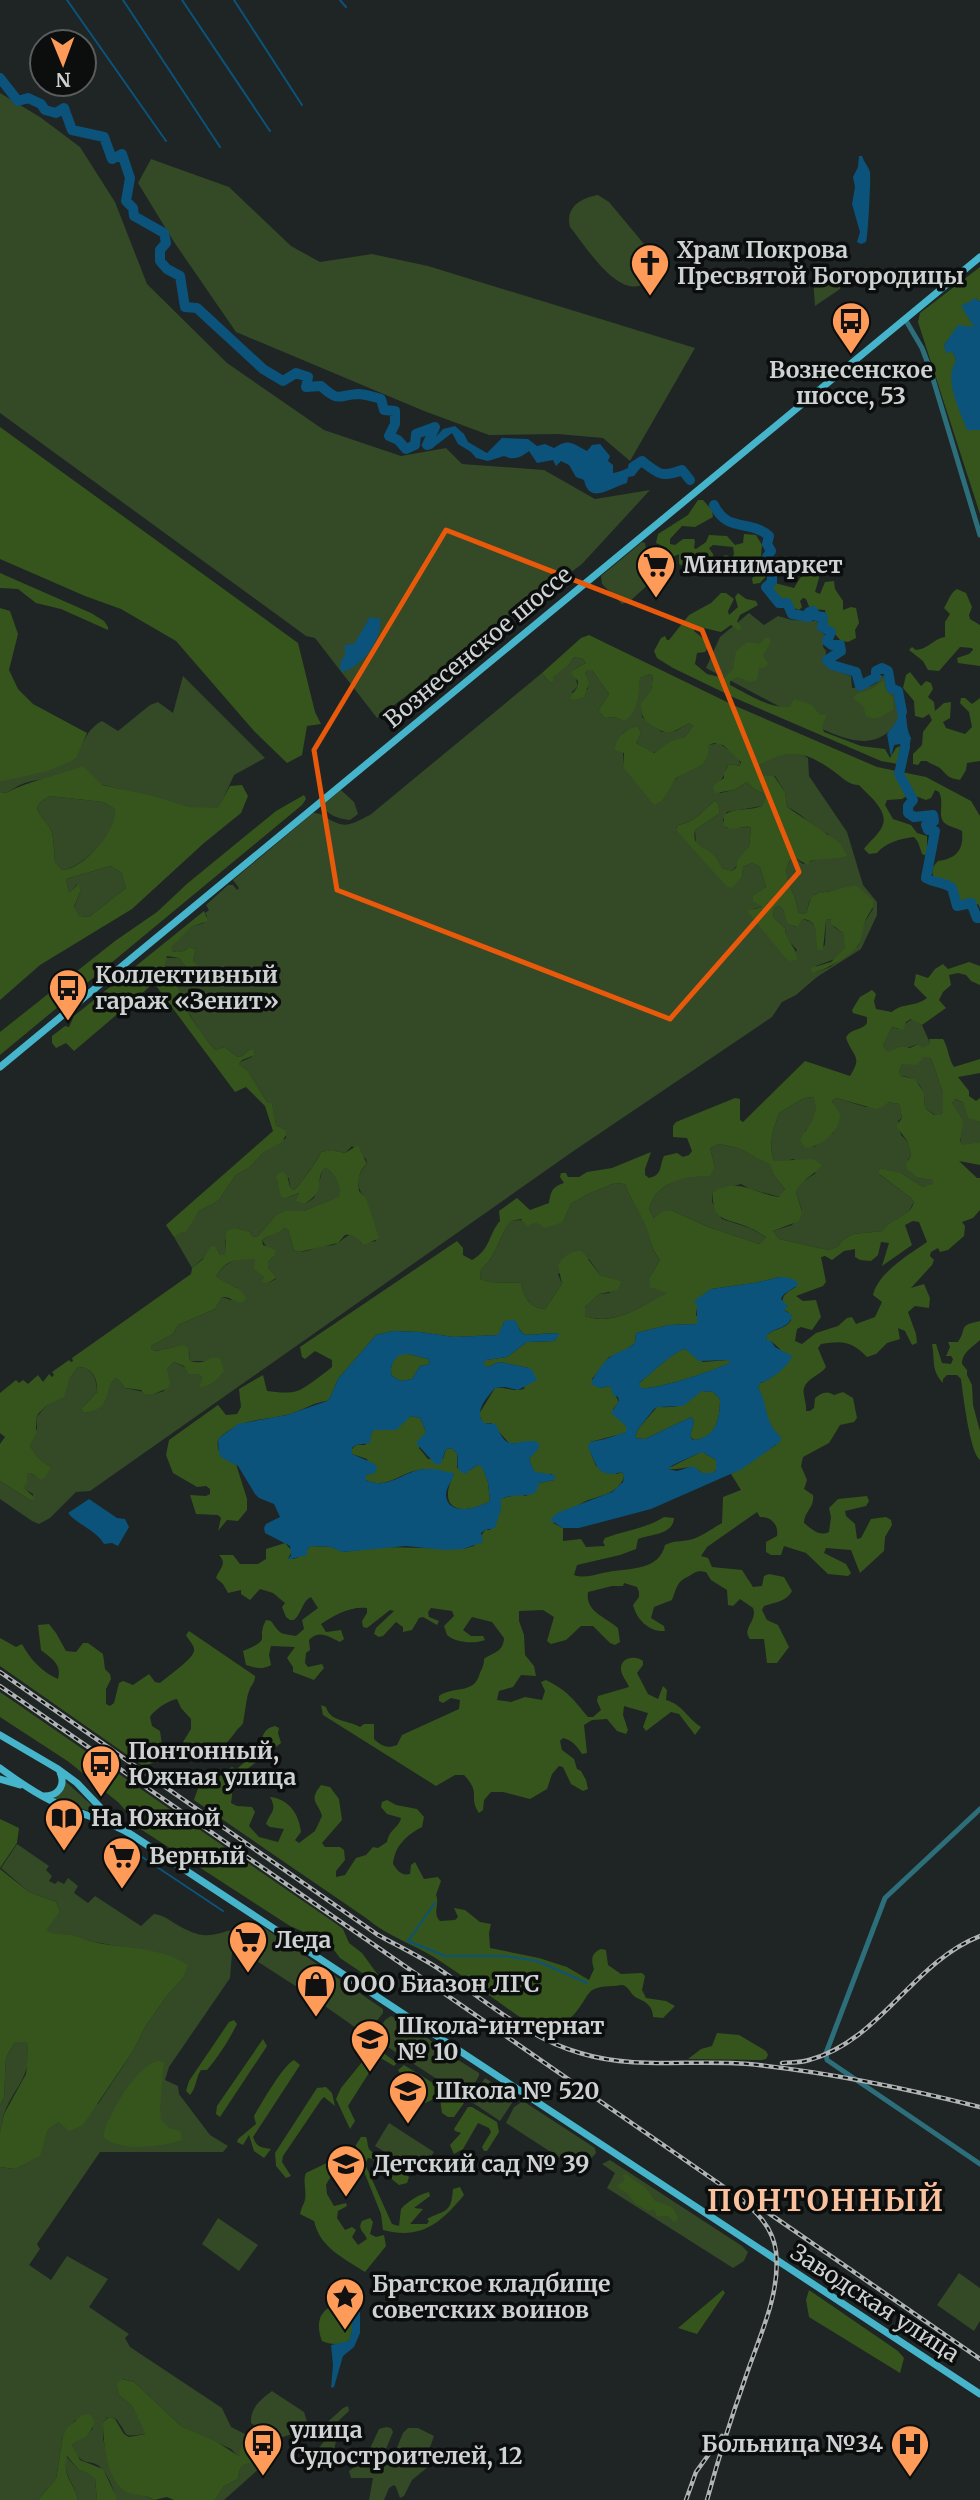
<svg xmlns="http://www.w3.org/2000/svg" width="980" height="2500" font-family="Merriweather,serif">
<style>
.green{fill:#344925}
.forest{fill:#36551c;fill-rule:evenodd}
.water{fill:#0b537a;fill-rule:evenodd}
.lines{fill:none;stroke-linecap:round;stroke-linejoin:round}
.stream{stroke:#0b537a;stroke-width:2}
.river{stroke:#0b537a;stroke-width:10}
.tertiary{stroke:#2d6e7b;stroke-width:5}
.primary{stroke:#46b4ca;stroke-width:7}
.rail-casing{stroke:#b0b4b4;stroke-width:4.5}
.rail{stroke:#0b0e0d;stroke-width:2;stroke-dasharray:5;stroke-linecap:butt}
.marked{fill:none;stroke:#e8590c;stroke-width:5;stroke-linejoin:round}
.labels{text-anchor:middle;stroke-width:7;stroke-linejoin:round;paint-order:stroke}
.poi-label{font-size:23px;font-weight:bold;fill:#ced2d2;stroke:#0b0e0d;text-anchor:start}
.street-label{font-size:23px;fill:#ced2d2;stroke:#0b0e0d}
.district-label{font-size:30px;font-weight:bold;letter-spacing:2px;fill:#f9c19e;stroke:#0b0e0d}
</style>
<rect width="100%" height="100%" fill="#1e2524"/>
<path class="green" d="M0 93 40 117 80 147 115 202 147 284 227 363 324 430 401 456 446 448 462 464 544 470 595 499 650 490 582 564 377 718 315 638 306 636 0 413Z
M151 159 229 187 291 246 320 262 372 254 428 266 695 348 630 461 603 438 558 434 489 435 424 411 236 332 174 242 138 183Z
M598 195 609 202 654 256C655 265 656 274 648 281 621 305 585 245 570 227 565 208 580 198 598 195Z
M821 273 840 279V289L815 306 813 279Z
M642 542 645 543 651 575 650 583 630 601 622 604 602 584 601 576Z
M749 613 764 625 778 616 792 620 817 621 820 631 825 635 823 647 826 651 825 660 829 668 851 676 852 688 871 686 878 682 879 675 886 677C889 690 902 702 899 715 896 731 879 741 863 741 838 740 809 722 787 711 760 696 733 682 706 668L720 637Z
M574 657 583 659 586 663 573 670 578 686 571 693 588 689 585 674 587 670H592L609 694 598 711 605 718 615 717 623 721 638 693 640 678 648 674 653 676 651 692 641 702 642 717 662 732 676 731 689 723 693 726 685 737 653 753 636 743 641 734 638 726 623 733V767L663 800C667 793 673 780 679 776 699 762 701 773 709 745L719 743 738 757 741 766 729 764C724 770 725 777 720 781V793L734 790 747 782 754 789 763 793 765 797 762 806 727 812 723 820 727 828 751 827 749 847C747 851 735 869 732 871L722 868 709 852 696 844 695 830 720 813 718 804 715 800C703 811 695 822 678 825L676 830 735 883 742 877 743 867 752 863 760 867 766 887 753 897 754 901 762 907 753 909 788 961 797 950 786 938 785 928 773 917 774 908 779 906 783 909 787 922 796 927 803 919 811 922 818 930 817 945 819 950 825 945 826 920 831 919 834 927 843 933 846 948 835 959 816 966V972L830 967 858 946 862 926 873 909 857 886 815 894 809 902 807 912 803 914 798 912C798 894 779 878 790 860L795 858 803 864 823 857H838L828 834C813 829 802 813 787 807L785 792 775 776H759L756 767C772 757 790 745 808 758L809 776 847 832 863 885 877 902V915L861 949 817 977 796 995 782 1002 772 1017 575 1150 90 1491 76 1492 50 1518 39 1524 32 1521 0 1499V1481L32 1501 33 1494 23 1488 27 1473H31L35 1476 51 1467 38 1458 30 1446 37 1428 36 1418 46 1406 63 1397 70 1378 78 1367C93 1367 97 1380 97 1392L81 1409 84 1413C111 1410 103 1393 115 1378L119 1380 125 1388 154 1394 164 1391 167 1369 174 1362 199 1374 202 1378 200 1387 221 1375 207 1361H190L189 1352C169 1343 172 1350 152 1351L151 1346 173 1334 178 1325 215 1309 222 1297 231 1300 237 1288 224 1282 216 1276C226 1261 238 1257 255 1259V1264L268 1283 276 1279 268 1267V1262L272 1258 275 1250 267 1248 262 1240 284 1228 288 1230 294 1250 299 1252C307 1252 313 1248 322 1246 325 1245 330 1246 333 1245 346 1241 349 1225 362 1244L376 1241 363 1195C355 1186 358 1172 367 1164L366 1159 352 1146 345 1153 331 1150 321 1152C319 1158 298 1188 294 1190L290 1187 289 1178 277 1182 286 1198 300 1193 299 1197 305 1204 314 1198 324 1166C334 1172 342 1185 340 1197L303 1211H289L276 1215 257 1237 252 1236 250 1232 236 1228 225 1240V1255H220L216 1247 192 1268 174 1237 187 1227 199 1211 218 1201 236 1175 249 1168 263 1153 286 1138V1130L276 1125 272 1105 267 1102 248 1071 239 1064C243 1058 253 1060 255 1052L250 1049 242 1056 237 1057 225 1047 215 1050 200 1032 179 996 176 981 165 965 166 958H179L190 972V980L198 981 201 975 193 961 196 949 189 947C183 952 180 953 172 951L170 947 193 926 204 923 207 916 205 913 209 910 206 905 228 885H233L237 890 239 888 233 880 313 813C320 813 323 815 329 819 346 830 353 823 370 815L542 673 550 683 553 682 552 677 568 666Z
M183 676 265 758 234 775 219 808C208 808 196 809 186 807 140 797 72 768 25 783 18 785 12 790 6 793L0 792V781L76 759C82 744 87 729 102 721L118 731 150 705 158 702 173 713Z
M341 790 354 802 358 814 350 820C339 819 327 815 322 805Z
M50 796 103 802 115 809C116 812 117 817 116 820 112 837 80 869 62 870L55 862C54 853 54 842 52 833 47 816 23 810 50 796Z
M110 866 121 872 126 888 89 917 79 916 74 908 81 890 77 884 69 894 66 879Z
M912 1019 922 1025 930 1043 923 1049 918 1044 907 1048 901 1046 888 1053 883 1046 892 1027 898 1029Z
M924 1057H929L932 1061 943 1093V1112L940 1115H935L925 1108C925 1091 920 1077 901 1076L899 1072 902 1064Z
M813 1097C819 1110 815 1121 805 1131L814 1147 833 1133 839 1119 832 1101 836 1098 866 1107 889 1102 899 1104 902 1118 898 1121 901 1135 908 1142 911 1156 908 1160 918 1178 934 1180 933 1185 923 1187 901 1173 879 1174 911 1198 914 1202 906 1216 884 1231 853 1234 844 1239 837 1247 828 1250 779 1239 773 1231 792 1225 802 1211 796 1192 799 1184 816 1173 793 1159 783 1162 774 1161C768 1144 773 1130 779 1113L804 1098Z
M954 1099 963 1102 969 1118 980 1122V1142L962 1146 952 1103Z
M719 1144 738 1148 772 1165 773 1174 785 1189 780 1197 750 1189 741 1184 713 1192 712 1202 722 1219 750 1228 766 1237 759 1244 708 1227 671 1210 654 1218 649 1209C656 1181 690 1175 715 1167L710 1148Z
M615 1183 625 1184C630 1199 639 1210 646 1224 651 1238 650 1249 660 1260L650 1277 668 1293C641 1306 616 1326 585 1316V1307L599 1294 609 1293 620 1281 600 1275 589 1259 558 1274 562 1284 545 1309C529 1308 525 1298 521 1283L489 1282 480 1279 481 1269C497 1257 499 1235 511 1221 528 1218 546 1222 563 1222L571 1204 588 1194Z
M65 1781 96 1809 97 1812 94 1813 53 1798Z
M17 1844 49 1866 46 1870 52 1876 49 1881 55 1884 58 1881 64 1884 68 1878 78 1886 74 1893 88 1903 95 1896 141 1926 154 1914C162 1915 167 1918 174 1923 200 1938 206 1938 234 1929L230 1978 169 2067 165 2080 178 2086 179 2094 210 2135 228 2146 223 2152H100L37 2244 40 2249 29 2265 51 2280 67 2256 108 2279 89 2307 129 2334 125 2338 130 2347 222 2408 231 2427 279 2451 224 2500H215L224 2486 238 2479 240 2467 244 2463 231 2449 181 2426 134 2382 122 2379 118 2384 119 2395 132 2406 147 2434C119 2437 131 2437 116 2419L108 2417 103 2422V2438L106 2452 140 2494 154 2500H115C117 2494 107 2474 102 2469 91 2456 82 2471 72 2445L88 2434 93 2428 75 2420 63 2436 56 2479 38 2500H0V2167L15 2169 39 2156 48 2130 59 2122 98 2104 133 2051 145 2027 166 1997 183 1978 153 1952 94 1942 71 1935 52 1934 45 1930 60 1912 56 1902 29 1892 1 1868Z
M246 1920 260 1925 383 2009V2013L366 2035 312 1997V1988C307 1984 303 1984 297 1987L246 1954 239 1933Z
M391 2016C408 2025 425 2033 437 2047L435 2057 439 2060 447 2053 479 2073V2076L466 2098 374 2038 385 2020Z
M15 2042H27C32 2077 17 2083 5 2111 2 2117 3 2125 0 2133V2105L4 2097 6 2057Z
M485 2078 514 2096V2100L500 2121 470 2101Z
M523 2101 595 2148 596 2153 580 2171 506 2123 514 2107Z
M389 2123 434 2152 420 2174 375 2146Z
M610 2160 742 2246 748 2252 744 2261 733 2268 607 2188 615 2173 602 2164Z
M218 2218 258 2245 239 2271 202 2244Z
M959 2273 980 2288V2321L974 2331 937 2305Z
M272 2391 304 2412 308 2425C301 2434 290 2434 280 2438L264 2433 251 2423C250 2408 261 2399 272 2391Z
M348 2406 349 2411 335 2424 337 2438 334 2449 310 2470 307 2468C308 2453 324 2447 329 2433L322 2435 314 2442 309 2440 311 2437 343 2408Z
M386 2427 391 2428 393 2432 386 2449 390 2453 396 2450 403 2433 408 2428H418L434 2436 429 2450V2466L412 2480 404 2496 400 2498 396 2487 394 2485 389 2488 384 2500H369L373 2478H351L349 2471 365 2459 379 2429Z
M66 2456 79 2470 89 2473 95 2479 97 2500H78C73 2479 64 2480 66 2456Z"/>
<path class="forest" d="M980 267V302L976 298 975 327 951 336 944 345 953 352 956 361 968 430H980V514L918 322 920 313Z
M0 427 298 643 315 712 321 724 307 726 302 755 287 763 254 731 176 641 121 609 85 596 0 559Z
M698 500H703L712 510 713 517 695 527 682 526 670 539V544L675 545 683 539H694L695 541 694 548 696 549 706 542 709 535 727 536 735 545 743 543 744 534 756 535 762 545 760 566 767 575 760 583 753 584 752 579 756 572 752 562 748 560 733 574 727 573 722 557 726 555 732 558 734 554 733 547 713 545 709 548 713 554 715 565 713 569 702 558H697L683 566 679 564V554L673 557 668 563 662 559 667 548 656 543 658 534 688 515Z
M812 570 817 571 819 578 815 592 820 594 825 582 834 581 835 589 843 601V610L851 607 856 608 859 623 855 630 856 638 848 642 841 641 827 625 825 610 810 609 806 599 803 598 800 601 802 607 799 610 792 607 790 600 776 598 771 589 775 583 794 588 800 578Z
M0 573 91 613 104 621 108 627V630L61 609 36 603 18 589 0 588Z
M957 589 966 593 972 607 969 615 970 619 980 625V666L958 663 957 658 969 654 973 650 972 648 960 647 939 671 928 670 923 661 909 650 912 647 916 650C928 649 935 638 945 637V622L950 614 944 608C948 602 950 593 957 589Z
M721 593H726L734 599 728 611 729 615 738 607 735 597 738 593 746 599 756 601 758 605 740 615 737 622 742 627 739 631 731 625 721 632 695 626 694 631 710 644 705 652 697 653 695 664 707 674 724 678 733 669 736 651 747 642 760 644 765 638H769L771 642 763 655 768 664 764 668H759L757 680 750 682 737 677 730 681V685C746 693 772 710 790 707L794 699 812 705 820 715 827 714 822 727 824 732 861 746 885 749 890 758 896 748 900 746 898 764 881 761 735 698 673 668 657 658 654 651 661 638 665 636 667 640H669L689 615 711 603Z
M0 608 10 611 18 634 9 670 18 689 33 704 87 733 76 759 48 771 3 781H0Z
M589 635 733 705 877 767 926 777 971 801 980 816V910L979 905 970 901 960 902C952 885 956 879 934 879 931 871 932 867 938 861 957 859 964 849 962 831 957 828 950 827 946 824 936 817 945 804 939 792L935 790 931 798 926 800 910 794 902 799 887 800 885 805 893 819 911 825 917 833 927 836V856L922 854 918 842 914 837C900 839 886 842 877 853L869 854 864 849C869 842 878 835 882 827 890 811 868 795 859 785 849 785 844 779 836 773 805 750 788 747 756 767L759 776H774L785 792 787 807 840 843 847 856C840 859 821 858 810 861L808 865 795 858 790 860C779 877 798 894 798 912L803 914 807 912C812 888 817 895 835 890 843 888 848 886 857 886L873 900C874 909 870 911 866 919 862 927 863 938 858 945 853 955 823 971 812 973L811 968 831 962 845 948 843 933 831 924V919L826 920 823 950H818C814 938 821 921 803 919L797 927 787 923 783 909 779 906 774 908 773 917 785 928C785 942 798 947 797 960L788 961 747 911 762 907 753 901V896L766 887 760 867 752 863 743 867 742 877 732 888 727 887 676 830 678 825C694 823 703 811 715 800L718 804 720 813 695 830C692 845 700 845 711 853 716 857 719 863 722 868L732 871 736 868 738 859 749 847 751 827C741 825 731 833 724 825V815C736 807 749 811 762 806L765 797 763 793 754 789 747 782 734 790 715 793 713 788 715 784 724 778V773L729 764 740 766 741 762 723 745 714 743 709 745 708 755 703 764 676 778 663 800 654 805 623 767 624 753 615 750C615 738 626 729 638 726L641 734 636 743 654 753 670 742 685 737 693 726 689 723C673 732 669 737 653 726 642 719 641 715 641 702L651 691 653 676 649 674 640 678C639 692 638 716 623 721L615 717 605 718 598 711 609 694 592 670H587L585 674 589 683 584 697 574 700 570 698 578 686V681L571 674 573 670 586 663 583 659 574 657 568 666 553 677V682L550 683 542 673 581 638Z
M910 672 921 686 926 681 931 683 933 689 928 697 934 702 935 711 944 703 951 702 950 718 943 722 946 728 965 734 972 727 969 712 960 703 961 698H965L972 704 980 698V761L967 763 966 770 960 780C948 778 948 776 941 769 937 765 931 765 927 761H921L918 765 913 764V754L922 745 923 732 932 720 929 714 923 718 915 716 914 701 903 688 906 675Z
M884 680 885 689 893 698V710C882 715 878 722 866 716L863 706 853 698 856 694 872 689Z
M83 766 102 785 153 796 188 807 218 808 230 786 242 785 248 796 241 813 204 843 132 909 40 965 0 1000V792L6 793C30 780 57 776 83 766ZM50 796 103 802 115 809C118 830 84 869 62 870L55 862C54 853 54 842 52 833 47 816 23 810 50 796ZM110 866 121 872 126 888 89 917 79 916 74 907 81 890 78 884 69 893 66 879Z
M304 795 306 799 302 805 0 1055V1032L115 941 157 912 188 883 276 811Z
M204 911 208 921 193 926 171 947 172 951C179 953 184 952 189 947L196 949 193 961 202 970 197 979 198 986H194L190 982V972L179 958 167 956 165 965C168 972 175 978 177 985 184 1010 198 1030 215 1050L225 1047 237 1057 242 1056 250 1049 254 1050 255 1055 242 1060 239 1064 248 1071 267 1102 272 1104 276 1125 286 1130V1135L282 1142 263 1153 249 1168 236 1175 218 1201 199 1211 186 1232H182L174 1237 166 1225 273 1131 265 1106 246 1087 235 1092 154 983 74 1051 66 1043 56 1048 52 1043V1036L65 1026 69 1027 74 1016Z
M969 962 980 966V985L971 981 966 975 958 973 949 975 951 985 943 992 939 1000 946 1008 922 1025 911 1019 906 1022 903 1030 892 1027 883 1046 888 1052 901 1046 910 1048 918 1044 923 1048 930 1043 929 1039H943C949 1049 948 1058 954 1067L980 1059V1073L958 1077 969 1091V1096L976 1101 980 1098V1122L968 1118 963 1102 955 1099 952 1103 963 1121 960 1140 962 1145 980 1142V1165L959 1161 977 1178H980V1210L973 1218 962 1222 965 1226 964 1236 948 1250 940 1252 938 1248 931 1252 930 1256 934 1260 932 1265 911 1288 924 1284 930 1298 929 1308 915 1306 908 1312 916 1334 917 1343 912 1345 905 1331 898 1328 900 1339 887 1343 876 1354 867 1357C850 1340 842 1341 821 1344L818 1348 826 1367C821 1375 807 1378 804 1388 802 1393 807 1403 806 1411H810L814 1408 815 1398C822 1393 826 1390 834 1395L843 1392 853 1398 857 1418 854 1422 840 1425 829 1443 803 1457 801 1466 807 1480 804 1489 813 1495C815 1507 804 1512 804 1523 812 1529 819 1537 829 1532L831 1517 829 1508 838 1499 867 1496 869 1501 866 1506 845 1511 846 1516 855 1524 857 1539 861 1538 871 1519 886 1517 891 1520 892 1525 885 1537 884 1551 860 1573 851 1550 826 1548 824 1553 846 1564 851 1573 848 1576 828 1574 806 1553 784 1546 781 1555H771L766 1552V1542L777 1536C779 1525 771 1516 760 1517L757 1512 707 1547 701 1556 708 1558 712 1567 742 1570 753 1587 762 1586 764 1576 769 1574 784 1577 792 1591C786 1602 775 1602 764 1606L762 1610 767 1620 778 1625 789 1647 777 1663H767L764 1639H750C741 1628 758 1621 753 1608L740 1599 733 1606 728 1605 727 1590 711 1580 706 1572C697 1570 696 1572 689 1576 676 1582 677 1588 672 1600L654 1607 651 1618 664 1626 665 1631C649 1632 637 1620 633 1605L639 1597V1592L637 1587 624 1583 623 1586H612L588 1592C585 1612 606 1617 618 1628L620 1642 615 1645 610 1643 593 1626H581L566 1640 551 1644 547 1641 554 1617 543 1610 519 1611V1621L524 1635 525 1655 534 1666 536 1676 521 1675 513 1687 499 1691 497 1700 511 1702 525 1697 542 1700 545 1691 541 1682 546 1680C568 1691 573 1699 588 1717H593L601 1710 597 1701 598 1696 629 1687C627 1681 622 1677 621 1670 620 1657 635 1655 643 1661V1665L637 1673 648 1694 658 1699 663 1686 667 1690 666 1700C683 1705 687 1718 701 1727L695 1735 679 1714 671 1712 646 1731 643 1727 648 1713 624 1706 623 1715 628 1730 626 1734 617 1731 607 1719 592 1720 584 1725 587 1753 582 1754C577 1746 572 1740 563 1738L560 1741 562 1750 574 1759 577 1769 581 1771 586 1780 588 1789 583 1791 571 1784 563 1767 559 1766 552 1774 547 1789 530 1799 503 1792H491L484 1800 483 1810 479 1813C468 1797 482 1794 464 1775H455L436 1786 323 1715 321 1705 326 1707C330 1722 348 1720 360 1727L364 1724H374V1739C381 1746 388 1749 397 1745L402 1735 459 1709 460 1700 451 1698 443 1703 439 1701V1696C453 1686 473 1694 479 1676 481 1669 484 1667 484 1659 493 1652 503 1653 504 1638L492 1622 472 1617 463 1630 471 1636H483L485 1640C474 1644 456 1643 447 1635L444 1626 454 1616 452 1611 431 1608 428 1612 429 1617 439 1621 437 1625 423 1617 419 1618 412 1630 403 1632V1627L396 1622 383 1636 379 1637 374 1634 376 1628 394 1611 390 1610 367 1628 363 1627 362 1621 367 1613V1608C350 1606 335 1615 321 1624L326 1632 341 1630 344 1639 340 1642C329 1637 319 1629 309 1640L310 1650 306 1653 305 1663 308 1667 322 1664 324 1668 314 1680 293 1672V1667L287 1658 295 1647 271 1646 269 1655 271 1665C262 1670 256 1668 246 1665L243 1651C274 1638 255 1641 266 1620L271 1621C281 1635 279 1633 296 1636L304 1629 302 1620 318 1608 311 1597C302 1601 302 1613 294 1620H290L286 1617 282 1607 285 1603 273 1593 260 1589 250 1600 241 1594V1590L228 1593 223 1584 216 1578C219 1569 228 1564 219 1555H233L240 1564H258L266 1559V1549L285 1543 292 1551 288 1559C300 1560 303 1553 311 1546L331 1547 343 1552 383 1547 463 1549 474 1546 485 1530H490L501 1509 500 1499 519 1494 526 1496 539 1483 554 1480 552 1474 543 1475 534 1472 529 1459 532 1454 524 1443H509L491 1423H483L479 1414 495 1388C505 1387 514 1392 524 1389L529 1368 500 1362 487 1367 482 1364 486 1360 507 1357 527 1342 554 1341 559 1334C549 1331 531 1337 524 1334 519 1331 518 1324 514 1320L504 1322 499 1335 454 1337 420 1332 393 1331 376 1335 338 1379 330 1398 327 1401C314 1402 303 1410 290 1414 260 1422 244 1416 218 1439 216 1454 223 1459 236 1464L247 1499V1510L238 1521 227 1520 218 1531 221 1518 218 1515 196 1514 190 1495 206 1496 210 1494V1489L206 1486 197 1487 173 1473 166 1455 169 1440 218 1405 226 1415 237 1414 241 1407 239 1389 263 1375 267 1391C276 1392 288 1394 297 1391 303 1390 326 1372 332 1367V1360L315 1351 305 1359 302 1357 300 1347 457 1241 463 1248V1255L472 1260C491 1249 488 1235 500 1221L499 1211 517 1198 530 1210 549 1203C551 1191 552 1187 564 1183L560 1177 561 1173H566L568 1177H579L587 1172 612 1168 651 1152 645 1169V1175L649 1178C663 1175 659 1166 664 1156L677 1153 683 1157 689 1155 692 1151 687 1138 673 1137V1126L676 1122 735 1098 740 1099V1120L743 1122 805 1061 850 1076C863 1056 853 1057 846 1038 850 1028 862 1031 867 1023V1017L853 1013 852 1010 860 997 872 990 876 994 874 1001 876 1009 892 1012C901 1003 916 1007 927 998L914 985 916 974 928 978 935 969 943 964 948 969ZM924 1057H929L932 1061 943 1093V1112L940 1115H934L925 1108 924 1093 915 1079 901 1076 899 1072 902 1064 917 1065ZM813 1097C821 1116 808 1125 800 1140L805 1148C820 1147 839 1133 840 1116 840 1111 834 1106 832 1101L836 1098 876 1109 880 1108 889 1102 899 1104 902 1118 896 1126 908 1142 911 1156 906 1164 907 1169 918 1178 933 1180V1184L923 1187 901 1173 880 1169 878 1173 911 1198 914 1202C909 1219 892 1217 883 1231L853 1234 844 1239 837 1247 828 1250 779 1239 773 1231 799 1221 802 1212 796 1192C801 1179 814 1176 822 1165L813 1159 774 1161C768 1144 773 1130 779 1113L804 1098ZM719 1144 738 1148 771 1165 773 1174 785 1189 779 1197C753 1193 739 1177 713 1192 711 1224 729 1218 750 1228 755 1230 761 1234 766 1237L759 1244 708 1227 671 1210 662 1212 654 1218 649 1209C656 1182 685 1175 710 1176L715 1167 710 1148ZM615 1183 625 1184C630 1199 639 1210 645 1224 651 1238 650 1248 660 1260L650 1277V1287L667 1293C640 1307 615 1326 585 1316V1307L599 1294 618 1290 621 1281 600 1275 582 1251C570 1251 565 1255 558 1265L562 1284 545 1309C529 1308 525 1298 521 1283L489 1282 480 1279 481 1269C497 1257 499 1235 511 1221L521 1219 527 1226 536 1222 545 1228 563 1222 571 1204 588 1194ZM913 1221 919 1222 927 1242C908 1255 878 1273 873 1295L882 1302 875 1317 856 1324 852 1317 847 1318 838 1326 816 1333 802 1344 795 1341 797 1329 801 1327 812 1330 821 1317 816 1300 803 1301 796 1296 823 1286 826 1282 821 1257 825 1256 832 1260 844 1251 855 1249V1257L860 1260 871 1261 878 1255 881 1242 889 1243 882 1266 912 1245 905 1225ZM780 1277 796 1287C784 1294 780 1296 784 1310L788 1312 791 1320C786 1330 773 1328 766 1336L767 1341H771L780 1349C778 1366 778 1378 760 1383L758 1388C763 1397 763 1407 767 1417 771 1428 777 1433 776 1445L731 1474 741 1490 723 1497 722 1523C713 1528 700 1538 689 1540 679 1542 675 1540 665 1545 659 1571 629 1568 608 1572 596 1574 586 1579 574 1575L577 1565 620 1555 636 1549 638 1539C651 1534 673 1535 674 1518L664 1517C645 1529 626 1530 605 1538L603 1542 605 1546 586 1547 581 1539 563 1541V1528L553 1523C563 1515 571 1509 582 1503 597 1495 617 1496 624 1477L622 1472 617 1474 596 1466 590 1451V1442L621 1434 626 1432V1426L613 1409 619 1402 610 1386 600 1388 592 1379 609 1357 623 1352 635 1343 636 1333 669 1325 698 1324 699 1319 696 1315 698 1300 711 1289 754 1283Z
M358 1145 367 1164C358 1171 358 1181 359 1191L366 1198 379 1238 367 1244H362C358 1238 352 1234 345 1235L338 1243 299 1252 294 1250 288 1230 284 1228C277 1234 270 1235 262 1240L263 1245 276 1250 275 1255 268 1262V1267L276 1278 268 1283 262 1282 264 1277 254 1269 255 1259C236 1260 228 1258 216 1276 226 1285 241 1286 246 1298L243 1302C235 1303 230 1296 222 1297L215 1309 178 1325 173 1334 151 1346 152 1350 156 1351 184 1345 188 1348 190 1361C198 1363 204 1363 210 1358H220L224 1371C218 1379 210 1387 199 1387L202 1378 199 1374H189L184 1366 174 1362 167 1369 170 1383 168 1388 154 1394H144L141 1390 125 1388 119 1380 115 1378C103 1393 112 1410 84 1413L81 1409 97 1392C98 1380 93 1367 78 1367L70 1378 64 1397 46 1406 39 1413 36 1418V1433L30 1446 38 1458 51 1467 46 1476 41 1480 31 1473H27V1482L24 1488 35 1498 32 1501 0 1481V1444L5 1437 0 1433V1393L16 1380 19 1383 23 1380 28 1384 38 1375 43 1382 49 1374 52 1377 54 1375 52 1372 69 1360 71 1362 73 1361 72 1358 191 1274 192 1268 203 1259 211 1246 216 1247 220 1255H225L226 1231 236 1228 250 1232 252 1236 257 1237 276 1215 285 1211H303L339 1197C342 1186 334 1172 325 1167 313 1183 328 1188 305 1204L296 1201 299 1193 286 1198 281 1197 276 1176 282 1171C289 1176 288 1180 290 1187L294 1190C298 1188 320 1157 321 1152L331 1150 345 1153Z
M980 1321V1340C973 1347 962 1352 962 1364L967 1370V1375L972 1385 973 1405 980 1431V1460C970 1453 963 1395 961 1379L957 1375H947L943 1379V1383C931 1370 935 1360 932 1344H936L942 1363 951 1364 953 1359 951 1356H946L950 1347 948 1342H958C968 1327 957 1326 980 1321Z
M685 1349 703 1362 728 1360 732 1362C716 1370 657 1390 641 1388L638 1384C650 1375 673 1351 685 1349Z
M399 1354H409L428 1359 430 1364 420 1366 412 1379 401 1381 392 1376C389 1367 393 1361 399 1354Z
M702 1391 713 1392 720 1399C720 1419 716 1438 694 1440L690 1436 694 1422 691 1417 645 1439 635 1438 638 1429 657 1407C686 1408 681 1404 702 1391Z
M411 1416 420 1418 426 1432 419 1448 428 1459H443L446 1449 451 1448 457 1453V1468L469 1471 477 1465 482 1466 488 1482 490 1501C461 1517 436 1510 454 1474 441 1472 428 1467 414 1471 396 1476 386 1489 366 1480V1475L371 1473 367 1459 352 1454V1449L356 1445H365L374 1429C395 1432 396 1427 411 1416Z
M699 1453H704L716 1460V1470L713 1473H702C691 1462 680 1471 667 1469Z
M49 1624 56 1633 66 1651 76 1652 83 1643H88L103 1654 105 1669 110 1674 111 1679 106 1689V1704L110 1706 114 1703 119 1683 123 1681 133 1685 149 1674 155 1682 160 1683C167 1677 193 1659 194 1651 195 1645 188 1640 186 1635L189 1631 255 1676C255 1683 251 1685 249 1691 246 1699 245 1714 243 1723 242 1726 238 1728 236 1731 225 1748 196 1774 183 1742L191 1729V1719L181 1708 177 1699C169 1700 154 1710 150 1717L152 1726 160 1731 163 1752 159 1761 143 1766 0 1666V1638L16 1647 22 1644C29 1658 43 1673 58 1679 62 1664 52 1659 41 1650L38 1625Z
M0 1692 335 1923 343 1929 349 1943 362 1953 378 1975 376 1982 340 1958 322 1934 304 1932 290 1926 142 1830 119 1803 69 1762 0 1717Z
M275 1726 279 1728 278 1733 281 1743 234 1779 231 1803 237 1806 252 1807 255 1812 249 1826 259 1837 278 1842 284 1829 270 1827 266 1824C270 1812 278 1811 270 1797 289 1799 299 1814 301 1832L295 1840 299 1843 315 1831 322 1816C318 1801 308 1802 321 1785L330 1787 339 1799 342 1820 322 1843 325 1847H340L344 1850 345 1860 336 1871V1877L345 1875 356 1858 366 1855 373 1847 378 1848 387 1842C390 1828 399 1828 401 1818L387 1814 381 1807 382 1802 387 1800 396 1805 417 1809 424 1817 422 1827C407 1835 395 1845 393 1864 397 1870 401 1876 410 1874L411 1865 415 1862 424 1879 438 1877 441 1881 436 1895C440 1904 432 1914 440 1921L455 1920 458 1917 454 1908 465 1910 480 1922 491 1924 489 1933 490 1948 539 1958 567 1967 589 1980 594 1969C591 1960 591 1953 601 1949L606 1950 608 1965 621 1974 642 1973 645 1976 642 1990 646 1998 666 2001 675 2006 663 2018 653 2017C653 2006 646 2002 637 1998 631 1995 630 1989 625 1986 620 1984 620 1986 614 1986 585 1987 592 1992 576 2012 570 2020 562 2023 557 2032L547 2033 541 2031C506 2009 473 1982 437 1959 414 1944 388 1937 366 1918L194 1800C205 1767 205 1779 232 1767L236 1769C244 1764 251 1755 257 1748 264 1739 261 1729 275 1726Z
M0 1819 19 1828 17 1843 0 1868Z
M0 1869 29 1892 56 1902 60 1912 46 1930C54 1936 61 1933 71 1935 80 1937 89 1941 98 1943 127 1948 163 1948 188 1965L183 1978 166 1997 145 2027 133 2051 83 2125 69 2131 59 2122 48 2130 40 2156 15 2169 0 2167V2133L4 2114 26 2074 28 2052 27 2042H15L6 2057 4 2097 0 2105Z
M234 2020 237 2024C229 2040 219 2056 207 2070H201C195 2079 197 2087 190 2095L186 2091 189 2081 229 2022Z
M717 2033 739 2035 766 2051 768 2055 766 2059 761 2060 688 2059 701 2049 712 2046Z
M263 2039 267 2046 220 2117 216 2114 217 2106Z
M371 2051 382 2052 397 2063 394 2066 379 2057 348 2106 355 2121 350 2129 336 2099 341 2088Z
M294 2060 300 2065 253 2137C257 2148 261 2147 271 2149L264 2158 254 2151 249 2135 243 2145 237 2142 238 2139 256 2124 254 2116C261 2104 284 2064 294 2060Z
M158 2061 164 2062 160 2108 161 2120 169 2128 181 2131 182 2140C163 2147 118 2152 103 2137 107 2117 136 2065 158 2061Z
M404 2065 462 2101 464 2103 454 2117H448L442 2113 440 2099 436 2098 425 2103 413 2093 398 2070Z
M326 2087 332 2093 335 2106 324 2097 321 2100 283 2156 282 2162 291 2176 286 2178 276 2166 275 2153 317 2088Z
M468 2107H472L497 2122 499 2132 487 2151H484L482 2147 491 2132 489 2128 478 2123 463 2149 454 2154 450 2145 461 2133 455 2131 454 2129Z
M361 2137H366C368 2141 367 2145 369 2149 371 2153 401 2169 409 2177L407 2183 399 2185 382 2171 372 2159 368 2158 365 2164 392 2224 399 2226 401 2209C408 2201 418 2195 429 2192L430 2196 414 2208 423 2209 410 2224H427L429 2221 427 2219C446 2209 451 2214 453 2189L460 2187 464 2195C441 2223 421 2240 383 2230L381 2214 357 2154 356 2145Z
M341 2156 353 2157 360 2170C344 2177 337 2163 326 2185L327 2194 334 2206 346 2203 347 2206 338 2211 337 2218 345 2230 352 2227 356 2230 352 2237 358 2245 367 2239C364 2231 357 2230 362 2221L370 2218 373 2222 370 2234 376 2237 384 2235 386 2246 365 2272C344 2258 320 2248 314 2221L300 2214C301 2210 302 2206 304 2203 308 2193 302 2182 306 2173Z
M626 2174 646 2188 655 2201 672 2207 678 2217 677 2221 673 2222 669 2216H657L654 2209 648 2211 635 2203 627 2193 619 2189 618 2185 625 2180 622 2175Z
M723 2290 725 2293 697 2334 678 2328Z
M809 2290 898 2351 904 2358 900 2373 809 2317 806 2300Z
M330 2307H348C355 2319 354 2328 349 2341 340 2345 331 2345 322 2341 317 2328 317 2314 330 2307Z
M121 2379 134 2382 181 2426 217 2442 240 2457 239 2452 243 2445 254 2444 259 2454 256 2461C241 2466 241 2461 238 2479L224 2486 215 2500H174L167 2497 154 2500C146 2495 142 2496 133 2494 107 2490 103 2442 103 2422L109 2417 115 2419 124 2434 129 2437 146 2434 132 2406 119 2395 117 2384Z
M90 2414 95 2421C88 2439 85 2436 72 2445L80 2460 103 2469 117 2498 115 2500H97L95 2479 88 2473 79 2470 67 2456C62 2478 74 2481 78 2500H38L56 2479 63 2436 67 2428 82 2415Z"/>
<path class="water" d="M859 156H862C864 162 868 166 870 172 871 177 868 238 866 242L861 244 857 242 860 232 852 204 855 187 853 177 858 167Z
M976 298 980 302V430H967C960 411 943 379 956 361L953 352 946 353 944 345 958 325 974 327 961 306Z
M455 426 464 434 468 442 487 453 502 438 528 439 537 446 545 444 554 448C569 438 572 443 587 451L592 445 600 444 610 456 608 461 613 465V473C623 472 632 465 642 461L657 473 641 467 634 476 628 477 627 483C610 487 590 506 584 480L576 477 569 465 561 461 556 466 553 460 537 463 529 451C522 457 513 461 504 456L488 461 476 458 471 452 458 444 452 433 435 446 427 448 421 445 430 438 434 439 443 429Z
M370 617 380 619C383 639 361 669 341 672L340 663 345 655V645L354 644Z
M902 699C908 713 905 728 911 738L908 754 905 759 901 757 902 748 900 744 894 745 891 757 887 734C899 719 900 718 897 700Z
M780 1277 790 1278 799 1283C794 1290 784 1291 781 1299L788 1306 784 1310 792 1315C789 1330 775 1326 766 1336L767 1340 771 1341 775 1347 792 1356C788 1367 771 1380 760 1383L758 1388C768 1402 764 1424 781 1437L780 1442 742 1469 651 1509 579 1528H563L550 1520 557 1513 612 1492 623 1482 624 1477 622 1472C597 1479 597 1465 588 1447L590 1442 605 1439 626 1432V1426L611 1413 619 1401 618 1397 613 1395 610 1386 600 1388 591 1384C593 1377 604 1361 610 1357 618 1351 626 1351 635 1343L636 1333 669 1325 697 1324V1305L694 1301 711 1289 754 1283ZM685 1349 699 1361 727 1360 731 1362C716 1370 657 1390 641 1388L639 1383C650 1375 674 1351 685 1349ZM702 1391 713 1392 720 1399C720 1419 716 1438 693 1440L690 1436 694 1422 691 1417 645 1439 635 1438 638 1429 654 1409 658 1407 683 1406ZM699 1453H704L716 1460V1470L713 1473H702L693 1466 677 1471 668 1469 673 1465Z
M508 1320H515C518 1324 519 1332 524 1334 532 1337 549 1331 560 1334L554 1341 527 1342 507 1357 486 1360 483 1364 487 1367 500 1362 529 1368 533 1371 537 1380 518 1390 505 1387 495 1388C487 1397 473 1412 484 1423L496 1424C507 1456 518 1437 538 1442L539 1448 529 1459 534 1471C541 1474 551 1473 556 1476L554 1480 539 1483 536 1492C527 1498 514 1493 501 1499V1509L495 1528 485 1530 481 1533 483 1542 463 1549 445 1550 406 1546 342 1552 331 1547 311 1546 307 1550V1555L287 1560 291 1556 290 1546 265 1533 264 1528 266 1524 280 1517 274 1504 259 1498 255 1494 238 1466 222 1458 219 1454 218 1439 238 1424 287 1415 327 1401 330 1398 338 1379 376 1335 393 1331 420 1332 454 1337 498 1335 504 1322ZM399 1355 409 1354 428 1359 430 1364 420 1366 412 1379 401 1381 392 1376C389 1367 393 1361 399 1355ZM411 1416 420 1418 426 1432 416 1443 436 1465 441 1463 446 1449 451 1448 457 1453C459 1463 454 1470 465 1474L477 1465 482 1467 488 1482 490 1501C479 1508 447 1517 446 1495 446 1486 453 1481 454 1473 445 1472 435 1468 426 1469 403 1470 390 1491 366 1480V1475L375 1473 377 1468 375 1464 352 1454V1448L356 1445 370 1443 371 1434 374 1430H396Z
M89 1499 117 1518 125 1519 129 1527 118 1546 112 1543 104 1544C95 1529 79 1526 68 1513Z
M354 2300 360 2312V2333L354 2347 343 2356 334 2387 331 2388 333 2365 331 2345 349 2341C356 2322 349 2319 348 2303Z"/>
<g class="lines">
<path class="stream" d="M67 0 166 141
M123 0 220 147
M182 0 270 131
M234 0 302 105
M340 0 346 7
M130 1849 223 1911
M435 1903 408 1941 445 1956H505L537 1961 587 1983"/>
<path class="river" d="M0 78 18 101 28 98 41 104 45 110 56 113 64 108 72 130 104 137 112 159 122 154 130 178 126 201 133 208 134 216 164 233 166 243 160 250V261L167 269 180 276 185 307 197 308 263 369 283 381 296 373 308 377 306 387 321 386C340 403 337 395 358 394 365 394 374 397 381 399L384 410 395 411V424L389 436 398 440 406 449 415 445 416 434 435 427 427 445 430 444
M633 467 642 461C658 474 662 478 682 470L690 480
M714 505C727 533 750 519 769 536L767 544 771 551 765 560 767 568 772 573V582L766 587 779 603H787L792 614 809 617V612L813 611 816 616 823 617 822 627 831 632 827 641 832 645H840L841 651 827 660 832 665 856 672 860 686 876 677V671L882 668 888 671 891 688 898 691 902 712
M905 747 899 774 913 800 908 806V813L914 817 933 815 934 821 926 825 928 830 935 831 926 878C936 884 942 881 952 888L957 906 971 903 977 918H980"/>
<path class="tertiary" d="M905 319 922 348 930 369 980 535
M980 1809 885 1898 826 2053 827 2060 980 2164"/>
<path class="primary" d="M0 1067 980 257
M0 1735 58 1769 77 1783 115 1823
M0 1768C18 1781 36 1794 56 1803 81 1815 108 1820 132 1835L980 2394
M0 1779 20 1785
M44 1796C58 1796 66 1786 60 1772"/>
<g class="rail-casing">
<path id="rail" d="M0 1672 378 1935C398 1946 419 1956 439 1969 483 1999 527 2038 580 2053 635 2070 693 2059 749 2064 827 2072 905 2088 980 2107
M0 1686 737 2196C756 2211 773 2227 776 2252 781 2296 757 2341 744 2382 730 2421 718 2460 707 2500
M782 2063C791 2062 800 2063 809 2060 880 2041 913 1962 980 1936
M757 2205 980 2359
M686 2500 696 2472 722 2436"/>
</g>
<use href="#rail" class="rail"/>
</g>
<path class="marked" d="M446 530 702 630 799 872 670 1019 337 890 314 750Z"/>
<defs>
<g id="church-pin" transform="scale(2.0125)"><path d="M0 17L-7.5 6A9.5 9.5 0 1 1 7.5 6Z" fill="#fe9b58" stroke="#0b0e0d"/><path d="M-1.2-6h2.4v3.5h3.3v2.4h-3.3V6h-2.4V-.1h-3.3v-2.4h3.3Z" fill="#111"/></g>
<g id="bus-pin" transform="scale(2.0125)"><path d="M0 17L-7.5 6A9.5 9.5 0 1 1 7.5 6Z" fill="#fe9b58" stroke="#0b0e0d"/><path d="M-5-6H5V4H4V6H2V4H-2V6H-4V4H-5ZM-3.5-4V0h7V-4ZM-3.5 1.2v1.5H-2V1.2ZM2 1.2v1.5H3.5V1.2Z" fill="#111"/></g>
<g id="supermarket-pin" transform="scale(2.0125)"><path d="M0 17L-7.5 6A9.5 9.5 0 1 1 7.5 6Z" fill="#fe9b58" stroke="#0b0e0d"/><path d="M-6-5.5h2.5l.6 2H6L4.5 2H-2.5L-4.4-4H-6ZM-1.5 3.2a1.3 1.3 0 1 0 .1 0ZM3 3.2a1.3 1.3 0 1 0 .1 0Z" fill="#111"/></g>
<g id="library-pin" transform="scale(2.0125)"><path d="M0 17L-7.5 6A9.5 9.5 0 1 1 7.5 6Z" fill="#fe9b58" stroke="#0b0e0d"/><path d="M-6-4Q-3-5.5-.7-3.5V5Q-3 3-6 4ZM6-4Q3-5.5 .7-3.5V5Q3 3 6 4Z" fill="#111"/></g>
<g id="shop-pin" transform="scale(2.0125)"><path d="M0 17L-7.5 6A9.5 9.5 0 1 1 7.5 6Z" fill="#fe9b58" stroke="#0b0e0d"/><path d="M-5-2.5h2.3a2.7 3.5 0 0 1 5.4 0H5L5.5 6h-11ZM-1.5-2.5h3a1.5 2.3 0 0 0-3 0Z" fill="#111"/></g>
<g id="school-pin" transform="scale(2.0125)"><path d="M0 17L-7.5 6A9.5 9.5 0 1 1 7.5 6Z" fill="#fe9b58" stroke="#0b0e0d"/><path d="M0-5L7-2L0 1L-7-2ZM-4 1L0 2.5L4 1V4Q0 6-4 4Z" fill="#111"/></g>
<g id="sight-pin" transform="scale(2.0125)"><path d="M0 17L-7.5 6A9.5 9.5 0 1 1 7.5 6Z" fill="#fe9b58" stroke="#0b0e0d"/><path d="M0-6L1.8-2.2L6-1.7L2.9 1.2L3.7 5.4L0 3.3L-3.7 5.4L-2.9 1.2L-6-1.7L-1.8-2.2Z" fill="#111"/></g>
<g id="hospital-pin" transform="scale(2.0125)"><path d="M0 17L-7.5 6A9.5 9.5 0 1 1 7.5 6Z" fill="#fe9b58" stroke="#0b0e0d"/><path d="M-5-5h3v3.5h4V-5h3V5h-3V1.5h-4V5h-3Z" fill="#111"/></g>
</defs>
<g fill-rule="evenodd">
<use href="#church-pin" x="650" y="263"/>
<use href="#bus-pin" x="851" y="321"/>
<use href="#supermarket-pin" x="656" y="565"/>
<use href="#bus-pin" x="68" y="988"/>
<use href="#bus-pin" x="101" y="1764"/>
<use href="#library-pin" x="64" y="1818"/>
<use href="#supermarket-pin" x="122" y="1856"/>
<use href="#supermarket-pin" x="248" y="1940"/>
<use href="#shop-pin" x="316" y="1984"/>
<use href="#school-pin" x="370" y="2039"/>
<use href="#school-pin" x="408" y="2091"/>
<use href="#school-pin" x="346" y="2164"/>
<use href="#sight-pin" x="345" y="2297"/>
<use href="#bus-pin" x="263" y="2443"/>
<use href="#hospital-pin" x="910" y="2444"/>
</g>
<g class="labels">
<g class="poi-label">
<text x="677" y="258">Храм Покрова<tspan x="677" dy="26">Пресвятой Богородицы</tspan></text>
<text x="851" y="378" text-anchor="middle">Вознесенское<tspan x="851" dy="26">шоссе, 53</tspan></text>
<text x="683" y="573">Минимаркет</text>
<text x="95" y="983">Коллективный<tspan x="95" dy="26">гараж «Зенит»</tspan></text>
<text x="128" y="1759">Понтонный,<tspan x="128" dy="26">Южная улица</tspan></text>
<text x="91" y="1826">На Южной</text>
<text x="149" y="1864">Верный</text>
<text x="275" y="1948">Леда</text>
<text x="343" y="1992">ООО Биазон ЛГС</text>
<text x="397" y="2034">Школа-интернат<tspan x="397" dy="26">№ 10</tspan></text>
<text x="435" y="2099">Школа № 520</text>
<text x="373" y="2172">Детский сад № 39</text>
<text x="372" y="2292">Братское кладбище<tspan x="372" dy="26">советских воинов</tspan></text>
<text x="290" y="2438">улица<tspan x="290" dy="26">Судостроителей, 12</tspan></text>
<text x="883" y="2452" text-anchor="end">Больница №34</text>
</g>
<g class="street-label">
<text transform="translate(478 647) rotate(-40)" y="8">Вознесенское шоссе</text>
<text transform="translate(875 2303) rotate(33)" y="8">Заводская улица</text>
</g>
<g class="district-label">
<text x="826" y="2211">ПОНТОННЫЙ</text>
</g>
</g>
<g transform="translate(63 63) rotate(179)"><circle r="33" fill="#0b0e0d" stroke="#595c5c" stroke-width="2"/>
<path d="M0-5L12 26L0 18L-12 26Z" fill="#fe9b58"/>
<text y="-10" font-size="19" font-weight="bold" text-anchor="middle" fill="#ced2d2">N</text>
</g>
</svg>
